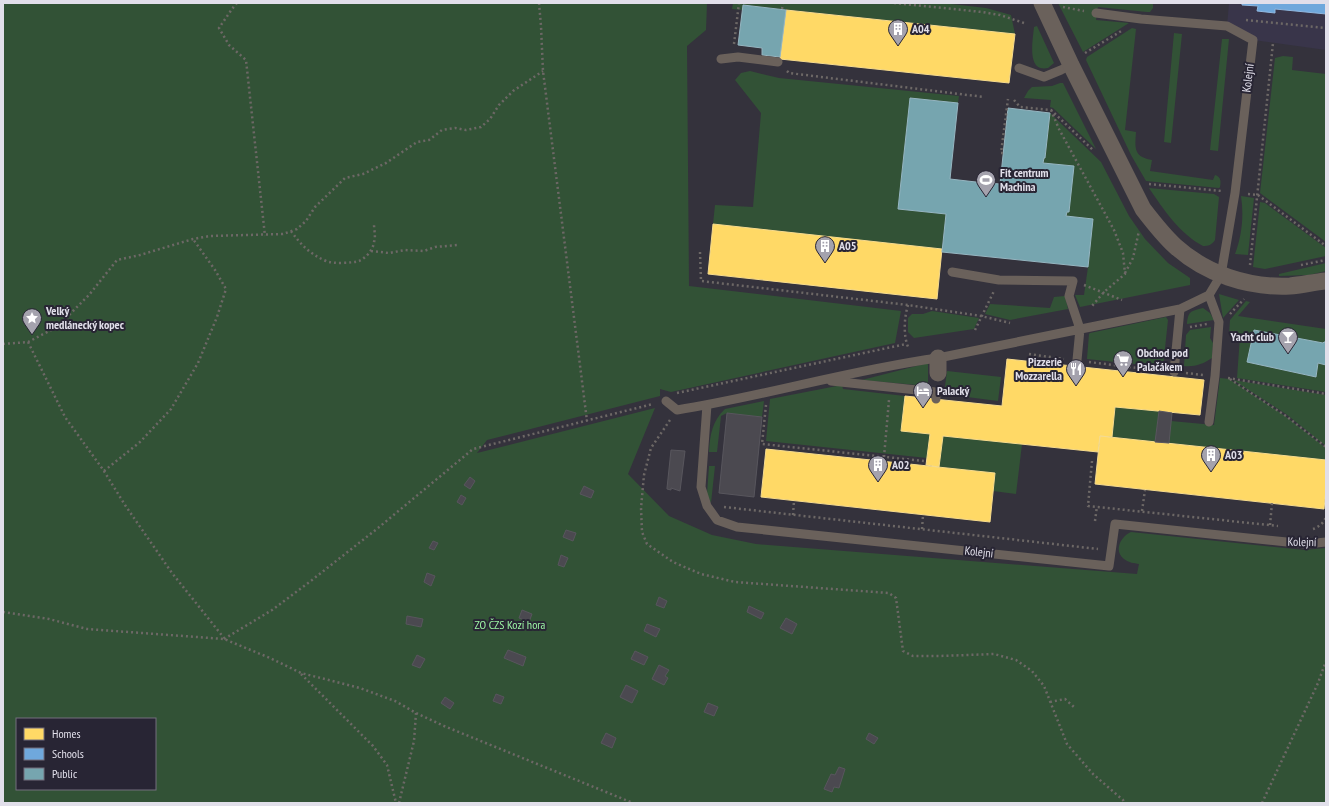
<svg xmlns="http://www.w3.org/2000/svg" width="1329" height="806" font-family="'PT Sans Narrow',sans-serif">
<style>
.built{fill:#39354a}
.green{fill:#325236;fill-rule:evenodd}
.homes{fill:#ffd966;stroke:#f6db8e}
.schools{fill:#6fa8dc;stroke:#91b8e0}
.public{fill:#76a5af;stroke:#96b6c1}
.building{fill:#4b4950;stroke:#58565d}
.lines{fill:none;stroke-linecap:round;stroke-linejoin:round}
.path{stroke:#6d6866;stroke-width:2.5;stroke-dasharray:2 3;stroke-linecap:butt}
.service{stroke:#6a615b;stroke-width:9}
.minor{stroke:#6a615b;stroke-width:17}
.labels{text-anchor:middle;stroke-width:4;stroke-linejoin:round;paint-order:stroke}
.poi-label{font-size:12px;font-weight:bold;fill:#e1dfea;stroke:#282534;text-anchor:start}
.street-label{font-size:12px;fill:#e1dfea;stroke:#282534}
.park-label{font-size:12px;fill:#9cf6a3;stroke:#282534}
</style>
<rect width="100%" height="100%" fill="#34323c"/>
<path class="built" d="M1229 3H1326V50L1253 40 1227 26Z"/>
<path class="green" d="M3 3H707L706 30 687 46 689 286 901 311 895 343 671 392 660 389V396L487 440 477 453 655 408 628 474 669 516 712 535 756 544 1137 574 1139 564C1134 563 1129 563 1124 559 1113 551 1121 536 1131 532L1304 550 1326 548V803H3ZM17 719H155V789H17Z
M733 3H943L986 8 1011 15 1015 34 743 5 742 10 732 9Z
M1058 3H1153V8L1150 12H1147L1098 7 1096 20 1129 23 1083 52Z
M1037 26 1054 63 1048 68C1026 73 1033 39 1034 27Z
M1132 28 1136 29 1125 130 1136 132C1135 147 1133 157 1152 160L1150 171 1213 180 1215 175C1221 177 1221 181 1220 187L1219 188 1146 181 1131 155 1086 60 1087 57Z
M1174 33 1182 34 1171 143 1164 142Z
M1222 39H1229L1218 151 1210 150Z
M1283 56 1293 57 1292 70 1326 74V242L1260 193 1275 58Z
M750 71 779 78 959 96 958 103 910 98 898 209 946 214 942 249 713 224 715 205 753 207 761 113 735 80 741 73Z
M1060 83H1063L1096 149 1053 108 1050 107 1051 100 1024 98 1028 91 1032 87 1052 86Z
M1050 113 1101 162 1129 216 1145 239 1168 263 1190 278V285L1080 307 1075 295H1084L1088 267 1093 219 1066 216 1067 212 1043 163 1044 158H1045Z
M1149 188 1214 194 1219 197 1215 240C1212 245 1208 246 1203 246 1180 234 1163 209 1149 188Z
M1241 196 1254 198 1248 255 1235 254C1242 236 1244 215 1241 196Z
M1260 202 1265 203 1326 248V256L1265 269 1253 267Z
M1326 263V271L1309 275 1279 276V274Z
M1219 294 1239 300 1223 318Z
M1065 296 1068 309 1010 320 985 314 990 304 1050 308 1054 297Z
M1246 301 1250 302 1238 316 1326 329V342H1324L1323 343 1254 330 1247 362 1315 377 1318 363 1326 365V392L1237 378 1240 336 1229 335 1230 320Z
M1203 308 1210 313 1214 320 1187 324C1188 311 1191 311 1203 308Z
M932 311 979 318 974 329 914 338 908 332V318L912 314H923Z
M1166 317 1168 320 1163 367 1087 359 1089 334 1090 333Z
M1211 327 1210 338 1213 343 1212 358C1203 364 1195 367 1184 366L1186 335 1190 330Z
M928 363V386L862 380Z
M947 371 1001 377 998 401 944 394Z
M1220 378 1229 379 1285 416 1326 448V460L1169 443 1171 421 1214 425Z
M1233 380 1326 395V446L1286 414Z
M842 385 843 389 905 396 901 431 930 434 927 458 766 441 770 399Z
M764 401 762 417 727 413 721 416 717 452H709C710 435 712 421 725 409Z
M1115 407 1159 411 1155 442 1112 437Z
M943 436 1022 444 1016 494 993 491 995 473 939 467Z
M709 466H715L711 503 707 494Z"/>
<path class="homes" d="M786 10 1015 34 1009 83 780 59Z
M713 224 942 249 937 299 708 274Z
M1007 359 1204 380 1200 415 1115 407 1112 437 1100 436 1098 452 943 436 939 467 926 465 930 434 901 431 905 396 1002 406Z
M1100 436 1326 460V488L1324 509 1095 484Z
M766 449 995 473 990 522 761 497Z"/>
<path class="schools" d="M1242 3H1326V14L1275 9V13L1257 11 1258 6 1242 5Z"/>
<path class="public" d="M743 5 786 10 780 57 762 55V48L738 45Z
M910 98 958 103 950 179 976 182 1000 184 1008 108 1050 113 1045 158H1044L1043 163 1074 166 1069 212H1067L1066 216 1093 219 1088 267 942 252 946 214 898 209Z
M1254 330 1323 343 1324 342H1326V365L1318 363 1316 377 1247 362Z"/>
<path class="building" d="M1159 411 1172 413 1169 443 1155 442Z
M727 413 762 417 754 497 719 493Z
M671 450 685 451 680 491 671 488V490L667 489V488Z
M470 477 475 481 470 489 464 485Z
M584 486 594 491 591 498 580 494Z
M461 495 466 498 462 505 457 502Z
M566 530 576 533 573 541 563 537Z
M433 541 438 543 434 550 429 548Z
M561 555 568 558 564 567 558 565Z
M427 573 435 576 431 586 424 582Z
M659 597 667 601 664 608 656 605Z
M749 606 764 613 761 619 747 612Z
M522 610 532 614 529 622 519 618Z
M407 616 423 619 421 627 406 624Z
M786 618 797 624 792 634 780 628Z
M647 624 660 629 656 637 644 631Z
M508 650 526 657 523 666 504 658Z
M635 651 648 657 644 665 631 659Z
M417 655 425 659 420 668 412 665Z
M659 665 669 670 665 676 668 678 664 685 652 679Z
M626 685 638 691 632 703 620 697Z
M496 694 504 697 501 704 493 701Z
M445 697 454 703 450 709 441 703Z
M708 703 718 707 714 716 704 712Z
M606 733 616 738 612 748 601 743Z
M869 733 878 738 874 744 866 739Z
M839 767 845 769 839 788 834 787 832 792 824 789 831 774 835 775Z"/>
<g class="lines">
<path class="path" d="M237 3 232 9 219 28 229 45 246 60 265 236
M539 3 541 26 543 71 587 421
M894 3 982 12 1000 15 1024 23
M1063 7 1084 11
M782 9 783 3
M1246 20 1326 28
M734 44 739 3
M1085 53 1123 30
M787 71 789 73 984 97
M1014 100 1020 107 1051 110 1093 150
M1051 110 1059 129 1114 230 1123 253 1125 274 1104 292 1092 306
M1003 153H1001L1008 99
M1149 184 1222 191
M1248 194 1258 195 1326 246
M291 231C301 245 310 254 326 261 332 264 353 263 359 261 366 258 373 250 374 242 376 237 374 230 374 224
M371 251 389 253 405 250 424 251 435 247 458 245
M700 252 701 281 908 305 981 316 1010 323
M1250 265 1273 43
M1301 265 1326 260
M1125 273 1133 258 1139 231
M1084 285 1122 300
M908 305C904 318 903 337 909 349
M1230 314 1244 299
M1190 327 1207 324
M975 330 994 291
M28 342 65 417 104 471 125 505 172 573 224 638
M3 344 28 342 57 327 89 295 117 260 140 255 193 239 210 236 283 234 297 229 306 221 315 207 345 178 363 174 386 163 417 142 429 140 442 130 455 128 466 130 481 127 490 119 499 105 513 91 543 71
M1029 354 1064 359
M1089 362 1161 371
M1186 373 1203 375
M1228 378 1326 394
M1230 379 1286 416 1326 447
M677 393 906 344
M766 405 762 444 924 461
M670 420 651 448 644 475 641 508 642 532 647 544 673 562 701 574 735 582 889 593 896 598 903 651 913 656H940L994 654 1016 660 1032 671 1044 686 1067 744 1093 774 1123 800 1124 803
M884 457 889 400
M1092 461 1088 506 1278 526
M104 471 140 442 171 409 198 363 217 317 226 289 215 270 193 239
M724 507 1098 549
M1142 511 1145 490
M793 515 794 501
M1095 521 1097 506
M1270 525 1272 503
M922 529 923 515
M1313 529C1319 527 1325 522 1326 516
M3 612 49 619 87 629 224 639 270 658 301 673 360 688 395 701 416 713 444 726 633 803
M224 639 272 610 312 580 378 528 473 449 653 404
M301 674 373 746 387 765 396 803
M1050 702 1065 699 1074 707
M399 803 414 741 416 713
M1262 803 1318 683 1326 661"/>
<path class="service" d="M721 59 738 57 778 62
M1019 68 1044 77 1061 70 1071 65
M952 272 999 280 1073 281 1069 296 1080 329 1077 360
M1174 372 1180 309
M831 381 936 392V399
M666 401 677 410C765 396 850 370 938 358L1180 309 1209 295 1221 275 1235 193 1253 40 1227 26 1141 19 1096 13
M707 405 701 487 707 506 717 520 737 527 1109 566 1115 524 1306 544 1326 542
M1209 422 1215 376 1219 322 1209 295"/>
<path class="minor" d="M1042 3 1071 65 1143 209C1153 222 1163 235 1175 246 1206 274 1248 288 1290 286 1302 285 1314 282 1326 281
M938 373V358"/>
</g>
<defs>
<g id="building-pin" transform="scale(1)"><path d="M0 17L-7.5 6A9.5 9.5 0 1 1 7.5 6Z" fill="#a4a2ad" stroke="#282534"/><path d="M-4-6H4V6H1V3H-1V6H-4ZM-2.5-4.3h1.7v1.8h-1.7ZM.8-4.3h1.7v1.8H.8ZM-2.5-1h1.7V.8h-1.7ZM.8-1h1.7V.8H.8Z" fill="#fff"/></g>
<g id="stadium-pin" transform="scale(1)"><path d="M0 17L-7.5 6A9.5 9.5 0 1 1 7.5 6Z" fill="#a4a2ad" stroke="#282534"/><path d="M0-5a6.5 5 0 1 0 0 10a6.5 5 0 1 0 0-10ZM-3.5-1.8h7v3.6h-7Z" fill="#fff"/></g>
<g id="sight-pin" transform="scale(1)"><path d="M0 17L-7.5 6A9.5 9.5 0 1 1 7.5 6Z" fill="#a4a2ad" stroke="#282534"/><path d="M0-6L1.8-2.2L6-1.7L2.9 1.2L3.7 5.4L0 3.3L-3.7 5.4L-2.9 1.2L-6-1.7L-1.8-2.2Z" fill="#fff"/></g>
<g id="bar-pin" transform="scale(1)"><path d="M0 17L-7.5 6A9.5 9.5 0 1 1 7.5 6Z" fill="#a4a2ad" stroke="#282534"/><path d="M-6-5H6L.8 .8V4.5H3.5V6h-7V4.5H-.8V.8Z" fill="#fff"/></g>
<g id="supermarket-pin" transform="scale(1)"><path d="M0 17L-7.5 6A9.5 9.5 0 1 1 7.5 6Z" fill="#a4a2ad" stroke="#282534"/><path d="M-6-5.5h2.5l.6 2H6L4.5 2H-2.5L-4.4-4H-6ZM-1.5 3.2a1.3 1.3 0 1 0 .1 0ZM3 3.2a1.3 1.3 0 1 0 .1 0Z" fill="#fff"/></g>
<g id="restaurant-pin" transform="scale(1)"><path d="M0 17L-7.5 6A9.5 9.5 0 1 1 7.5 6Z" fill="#a4a2ad" stroke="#282534"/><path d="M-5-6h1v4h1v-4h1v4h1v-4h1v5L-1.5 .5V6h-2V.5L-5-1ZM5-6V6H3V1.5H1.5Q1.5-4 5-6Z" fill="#fff"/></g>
<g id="hotel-pin" transform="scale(1)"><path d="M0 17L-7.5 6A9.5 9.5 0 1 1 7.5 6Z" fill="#a4a2ad" stroke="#282534"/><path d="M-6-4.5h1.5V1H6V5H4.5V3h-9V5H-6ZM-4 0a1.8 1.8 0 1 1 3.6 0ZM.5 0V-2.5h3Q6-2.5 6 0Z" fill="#fff"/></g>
</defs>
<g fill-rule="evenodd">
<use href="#building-pin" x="898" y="29"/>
<use href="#stadium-pin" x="986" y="180"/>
<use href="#building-pin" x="825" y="246"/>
<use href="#sight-pin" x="32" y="318"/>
<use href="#bar-pin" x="1288" y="337"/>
<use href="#supermarket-pin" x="1123" y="360"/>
<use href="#restaurant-pin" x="1076" y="369"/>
<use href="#hotel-pin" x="923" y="391"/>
<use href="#building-pin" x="1211" y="455"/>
<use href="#building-pin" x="878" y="465"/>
</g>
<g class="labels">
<g class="poi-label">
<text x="912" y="33">A04</text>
<text x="1000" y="177">Fit centrum<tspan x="1000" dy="14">Machina</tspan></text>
<text x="839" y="250">A05</text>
<text x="46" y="315">Velký<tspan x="46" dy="14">medlánecký kopec</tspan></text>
<text x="1274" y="341" text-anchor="end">Yacht club</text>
<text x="1137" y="357">Obchod pod<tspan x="1137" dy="14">Palačákem</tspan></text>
<text x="1062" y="366" text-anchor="end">Pizzerie<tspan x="1062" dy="14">Mozzarella</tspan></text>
<text x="937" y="395">Palacký</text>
<text x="1225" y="459">A03</text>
<text x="892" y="469">A02</text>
</g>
<g class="street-label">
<text transform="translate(1248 78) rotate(-83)" y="4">Kolejní</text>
<text transform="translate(1302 542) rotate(1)" y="4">Kolejní</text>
<text transform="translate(979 552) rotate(6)" y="4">Kolejní</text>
</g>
<g class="park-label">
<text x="510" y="629">ZO ČZS Kozí hora</text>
</g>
</g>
<rect width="1329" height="806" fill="none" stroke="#e1dfea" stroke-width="8"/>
<rect x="16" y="718" width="140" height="72" fill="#282534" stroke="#726f7d"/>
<rect x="24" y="728" width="20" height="12" fill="#ffd966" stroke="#726f7d"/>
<text x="52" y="738" font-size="12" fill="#e1dfea">Homes</text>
<rect x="24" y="748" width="20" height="12" fill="#6fa8dc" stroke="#726f7d"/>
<text x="52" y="758" font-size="12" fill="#e1dfea">Schools</text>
<rect x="24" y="768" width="20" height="12" fill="#76a5af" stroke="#726f7d"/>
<text x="52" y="778" font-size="12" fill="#e1dfea">Public</text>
</svg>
